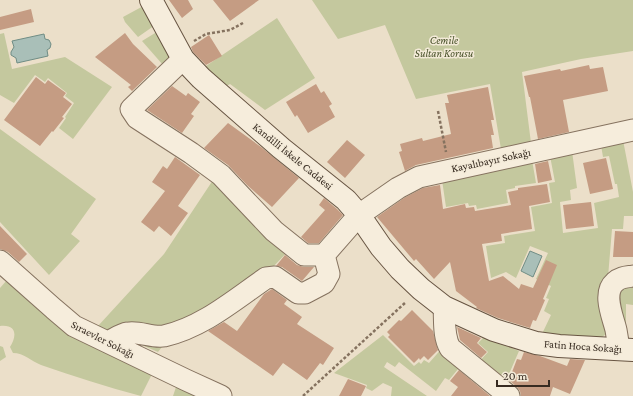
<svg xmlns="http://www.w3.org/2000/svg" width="633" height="396" font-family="'Crimson Pro',serif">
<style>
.green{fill:#c4c89e}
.water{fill:#a9bfb8;stroke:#708d85}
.building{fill:#c59c83}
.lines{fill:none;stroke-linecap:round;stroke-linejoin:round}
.street-casing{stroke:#85725f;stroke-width:23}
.secondary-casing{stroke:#675442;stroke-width:24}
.path{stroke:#85725f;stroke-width:2.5;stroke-dasharray:3 2;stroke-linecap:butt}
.street{stroke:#f6eddc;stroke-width:21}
.secondary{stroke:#f6eddc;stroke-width:22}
.labels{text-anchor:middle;stroke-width:3;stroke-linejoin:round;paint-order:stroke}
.park-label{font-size:11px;font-style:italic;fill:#49522a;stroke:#f3ead8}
.street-label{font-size:11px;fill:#372b21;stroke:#f3ead8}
</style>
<rect width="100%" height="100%" fill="#ebdfc9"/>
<path class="green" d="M312 0H633V51L581 59 522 72 531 143 501 149 490 84 416 99 385 25 338 39Z
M147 4 158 23 138 37 125 22 123 17Z
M277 18 315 78 265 110 230 84 219 90 203 68Z
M160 30 176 54 163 65 142 41Z
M4 33 12 69 65 57 112 87 73 139 59 128 66 118 65 117 74 103 65 96 67 93 48 78 45 82 35 75 14 103 0 95V34Z
M0 129 96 199 71 234 80 241 49 275 0 222Z
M623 140 633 192V216H624L623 229H612L605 313 607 333 601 338 541 336 551 315 544 311 549 299 546 298 551 286 536 279 548 253 530 246 516 278 506 272 491 278 486 246 505 243 504 236 535 231 531 207 552 203 549 183 555 182 550 156 572 151 577 188 570 190 571 200 560 202 563 233 598 228 594 203 619 197 617 184H615L609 156 603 157 601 145Z
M532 160 536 183 515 186V188L506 190 508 203 477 209 476 205 469 206 468 203 446 207 442 180Z
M215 177 291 248 272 268 176 329 158 352 98 326 164 254Z
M7 280 152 374 141 396C107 387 73 376 41 365 31 361 24 353 13 353L10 347C17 336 17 324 0 326V288Z
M633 280V305L626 304V336L614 306 620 284Z
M383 335 414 366 419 362 421 364 424 360 429 363 444 346 463 363 449 380 445 378 436 391 399 362 395 367 387 362 384 367 427 396H391L392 387 383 383 372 391 366 388 367 385 334 373Z
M484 337 519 351 505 383 477 364 488 352 478 343Z
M0 346 3 347 6 357 0 361Z
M177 384 205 396H173Z"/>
<path class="water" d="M44 34 45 39 49 40 51 44 50 48 47 50 48 56 17 63 16 58 11 55V52L14 47 12 41Z
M530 251 542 256 533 277 521 271Z"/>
<path class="building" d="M169 0H188L193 9 182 18Z
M213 0H259L230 21Z
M31 9 34 22 0 30V17Z
M125 33 133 44 157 67 132 91 128 87 131 85 95 57Z
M209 35 222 56 206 65 193 52 191 47Z
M589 65 590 69 603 67 608 91 563 100 569 132 538 139 530 97H529L524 76 560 69 561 71Z
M36 77 45 84 48 80 66 93 63 97 72 104 62 117 64 118 53 132 52 131 40 146 4 120Z
M316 84 321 93 324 91 332 104 329 106 335 117 308 133 297 115 295 117 286 102Z
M172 86 186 96 188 93 200 102 191 114 194 116 182 133 147 110Z
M488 87 494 120H491L494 135H491L493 148 416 165 405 171 399 152 402 151 400 144 422 138 423 141 451 134 445 103H449L447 95Z
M228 123 261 147 299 178 272 207 247 185 228 165 204 148Z
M347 140 365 155 345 178 327 162Z
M175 157 200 175 178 206 188 213 171 236 159 226 154 232 141 222 165 191 152 182 163 166 167 169Z
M606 158 613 189 590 194 583 163Z
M548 161 552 180 538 183 535 164Z
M547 184 550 202 529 206 532 229 501 234 502 241 482 244 489 281 503 276 519 289 521 284 533 288 546 260 557 265 543 299 545 300 536 321 533 320 530 328 498 318 476 308 477 307 456 291 450 262 434 279 416 259 414 261 377 217 404 198 423 188 440 185 443 209 465 204 466 208 474 207 475 211 511 205 508 192 518 190V188Z
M324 198 337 209 343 215 319 243H308L301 237 325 210 319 205Z
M591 202 594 226 566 229 563 205Z
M0 226 27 254 19 262 8 252 0 249Z
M615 231 633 232V257H613Z
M285 255 297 265 304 267H314L302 281 282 267 276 266Z
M272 289 287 300 284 304 302 317 297 324 334 348 323 365 320 363 307 380 283 363 273 376 208 331 224 322 237 331 264 294Z
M412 310 433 331 438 350 428 360 424 356 420 360 419 358 414 363 388 337 390 335 387 332 399 320 401 321Z
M457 327 481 338 477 343 487 352 481 358 460 340Z
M524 352 540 356 567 366 570 359 585 360 570 394 553 387 550 396H521L520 391 517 387 509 380 517 359 521 360Z
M459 370 490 396H451L458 387 450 381Z
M348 379 366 386 361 396H339Z"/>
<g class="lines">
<g class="street-casing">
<path id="street" d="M183 59 131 109 137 118 191 153 221 175 274 231 304 255H324L359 215 398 188 419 177 633 130
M0 261 54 309 74 326 186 380 221 396
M444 307C445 320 443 336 450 348L509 396
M108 342C114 339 121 334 128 333 140 331 152 338 164 336 203 327 234 300 266 278L275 277 298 293H305L324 283 329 274 324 255
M619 348C618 342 617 336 616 330 613 317 602 293 615 282 620 277 627 277 633 276"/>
</g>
<g class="secondary-casing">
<path id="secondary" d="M151 0 183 59 201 78 281 148 346 200 359 215 381 247 400 269 421 289 444 307 494 330 536 343 559 346 633 350"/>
</g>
<path class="path" d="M194 41 206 34 230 30 243 23
M438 111 446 152
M303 396 406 302"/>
<use href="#street" class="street"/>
<use href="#secondary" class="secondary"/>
</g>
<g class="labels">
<g class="park-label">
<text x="444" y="44">Cemile<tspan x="444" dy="13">Sultan Korusu</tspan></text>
</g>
<g class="street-label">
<text transform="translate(293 156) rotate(39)" y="4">Kandilli İskele Caddesi</text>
<text transform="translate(491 160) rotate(-12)" y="4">Kayalıbayır Sokağı</text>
<text transform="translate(103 339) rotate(27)" y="4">Sıraevler Sokağı</text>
<text transform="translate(583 346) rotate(4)" y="4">Fatin Hoca Sokağı</text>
</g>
</g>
<path d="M497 380v6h52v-6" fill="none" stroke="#372b21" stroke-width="2"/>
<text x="503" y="380" font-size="12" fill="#372b21" stroke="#f3ead8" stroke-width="3" paint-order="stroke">20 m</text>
</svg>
